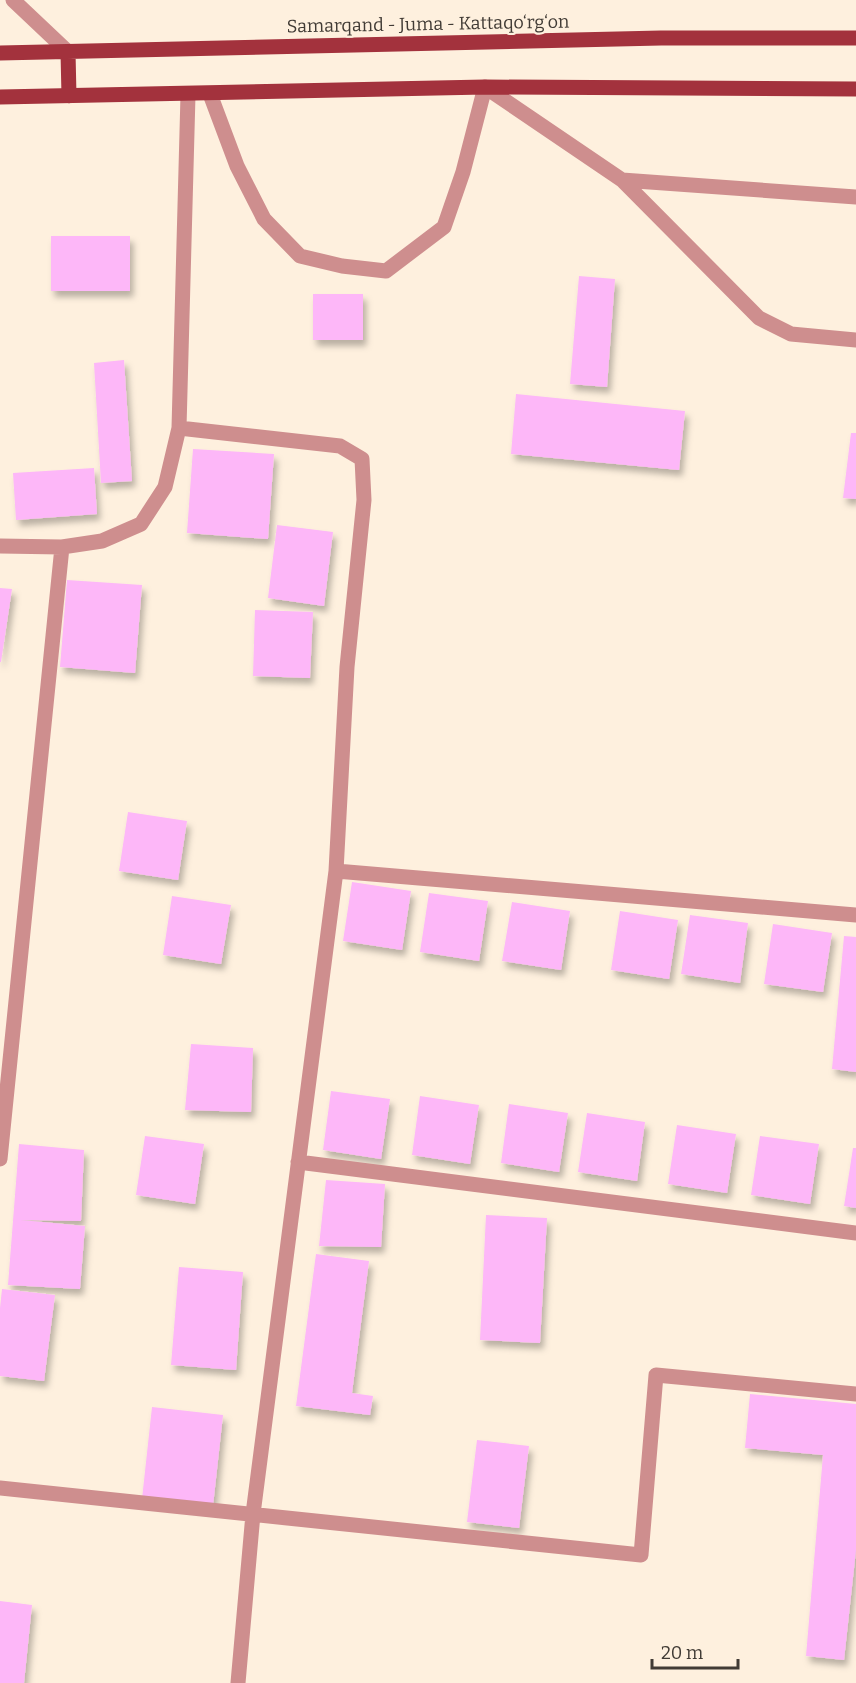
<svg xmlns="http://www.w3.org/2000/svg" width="856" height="1683" font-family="Bitter,serif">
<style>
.building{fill:#fdb7f8;filter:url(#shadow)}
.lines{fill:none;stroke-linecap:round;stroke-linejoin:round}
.minor{stroke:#ce8e8e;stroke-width:15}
.major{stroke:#a3323d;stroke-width:15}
.labels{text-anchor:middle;stroke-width:4.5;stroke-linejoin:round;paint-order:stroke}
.street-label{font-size:18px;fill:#413b35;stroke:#fef0de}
</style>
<defs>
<filter id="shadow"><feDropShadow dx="3.5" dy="6" stdDeviation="3" flood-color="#0004"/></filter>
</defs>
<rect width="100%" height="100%" fill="#fef0de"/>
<path class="building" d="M51 236H130V291H51Z
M579 276 615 279 607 387 570 384Z
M313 294H363V340H313Z
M124 360 132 481 101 483 94 363Z
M516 394 685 411 679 470 511 454Z
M851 433H856V499L843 498Z
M193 449 274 454 268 539 187 533Z
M94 468 97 514 16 520 13 473Z
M277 525 333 532 324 606 268 598Z
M67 580 142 585 135 673 60 667Z
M0 588 12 589 1 662H0Z
M255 610 313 612 310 678 253 676Z
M128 812 187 821 178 880 119 871Z
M352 882 411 891 402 950 343 941Z
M429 893 488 901 479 961 420 952Z
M172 896 231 905 221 964 163 955Z
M512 902 570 911 561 970 502 961Z
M620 911 678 920 669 979 611 970Z
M690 915 748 923 740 983 681 974Z
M773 924 832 933 823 992 764 984Z
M844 936 856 937V1072L832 1069Z
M191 1044 253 1048 251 1112 185 1110Z
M331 1091 390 1099 381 1159 323 1150Z
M420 1096 479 1105 470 1164 412 1155Z
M509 1104 568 1113 559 1172 501 1163Z
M587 1113 645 1122 637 1181 578 1172Z
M677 1125 736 1134 727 1193 668 1184Z
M145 1136 204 1144 195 1204 136 1195Z
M760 1136 819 1144 810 1204 751 1195Z
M19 1144 84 1150 81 1221 21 1220 85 1226 80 1289 8 1285Z
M853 1148H856V1208L844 1206Z
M326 1180 385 1184 381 1247 319 1246Z
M486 1215 547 1218 540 1343 480 1340Z
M316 1254 369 1261 352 1393 373 1396 370 1415 296 1406Z
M179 1267 243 1272 236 1370 171 1365Z
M2 1289 55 1295 44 1381 0 1376V1308Z
M750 1394 856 1404V1550L844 1660 806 1656 823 1455 745 1448Z
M152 1407 223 1415 213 1506 142 1499Z
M477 1440 529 1446 519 1528 467 1522Z
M0 1601 32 1605 24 1683H0Z"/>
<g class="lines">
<path class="minor" d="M13 0 68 52
M210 94 237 166 264 219 300 256 342 266 386 271 444 227 463 172 485 87 622 180 759 318 791 334 856 340
M622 180 856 197
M179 428 340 446 362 459 364 500 347 667 336 871 253 1514 238 1683
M0 546 62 547 102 541 141 524 165 487 179 428 188 95
M336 871 856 915
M0 1159 62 547
M298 1162 856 1233
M0 1488 641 1555 656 1375 856 1394"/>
<path class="major" d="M68 52 69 96
M0 53 661 38H856
M0 97 485 87 856 89"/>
</g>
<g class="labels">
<g class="street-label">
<text transform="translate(428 24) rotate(-1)" y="6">Samarqand - Juma - Kattaqo‘rg‘on</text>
</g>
</g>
<path d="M652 1659v9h86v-9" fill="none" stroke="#413b35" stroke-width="3"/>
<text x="661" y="1659" font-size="18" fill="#413b35" stroke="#fef0de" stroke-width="4.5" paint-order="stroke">20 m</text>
</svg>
